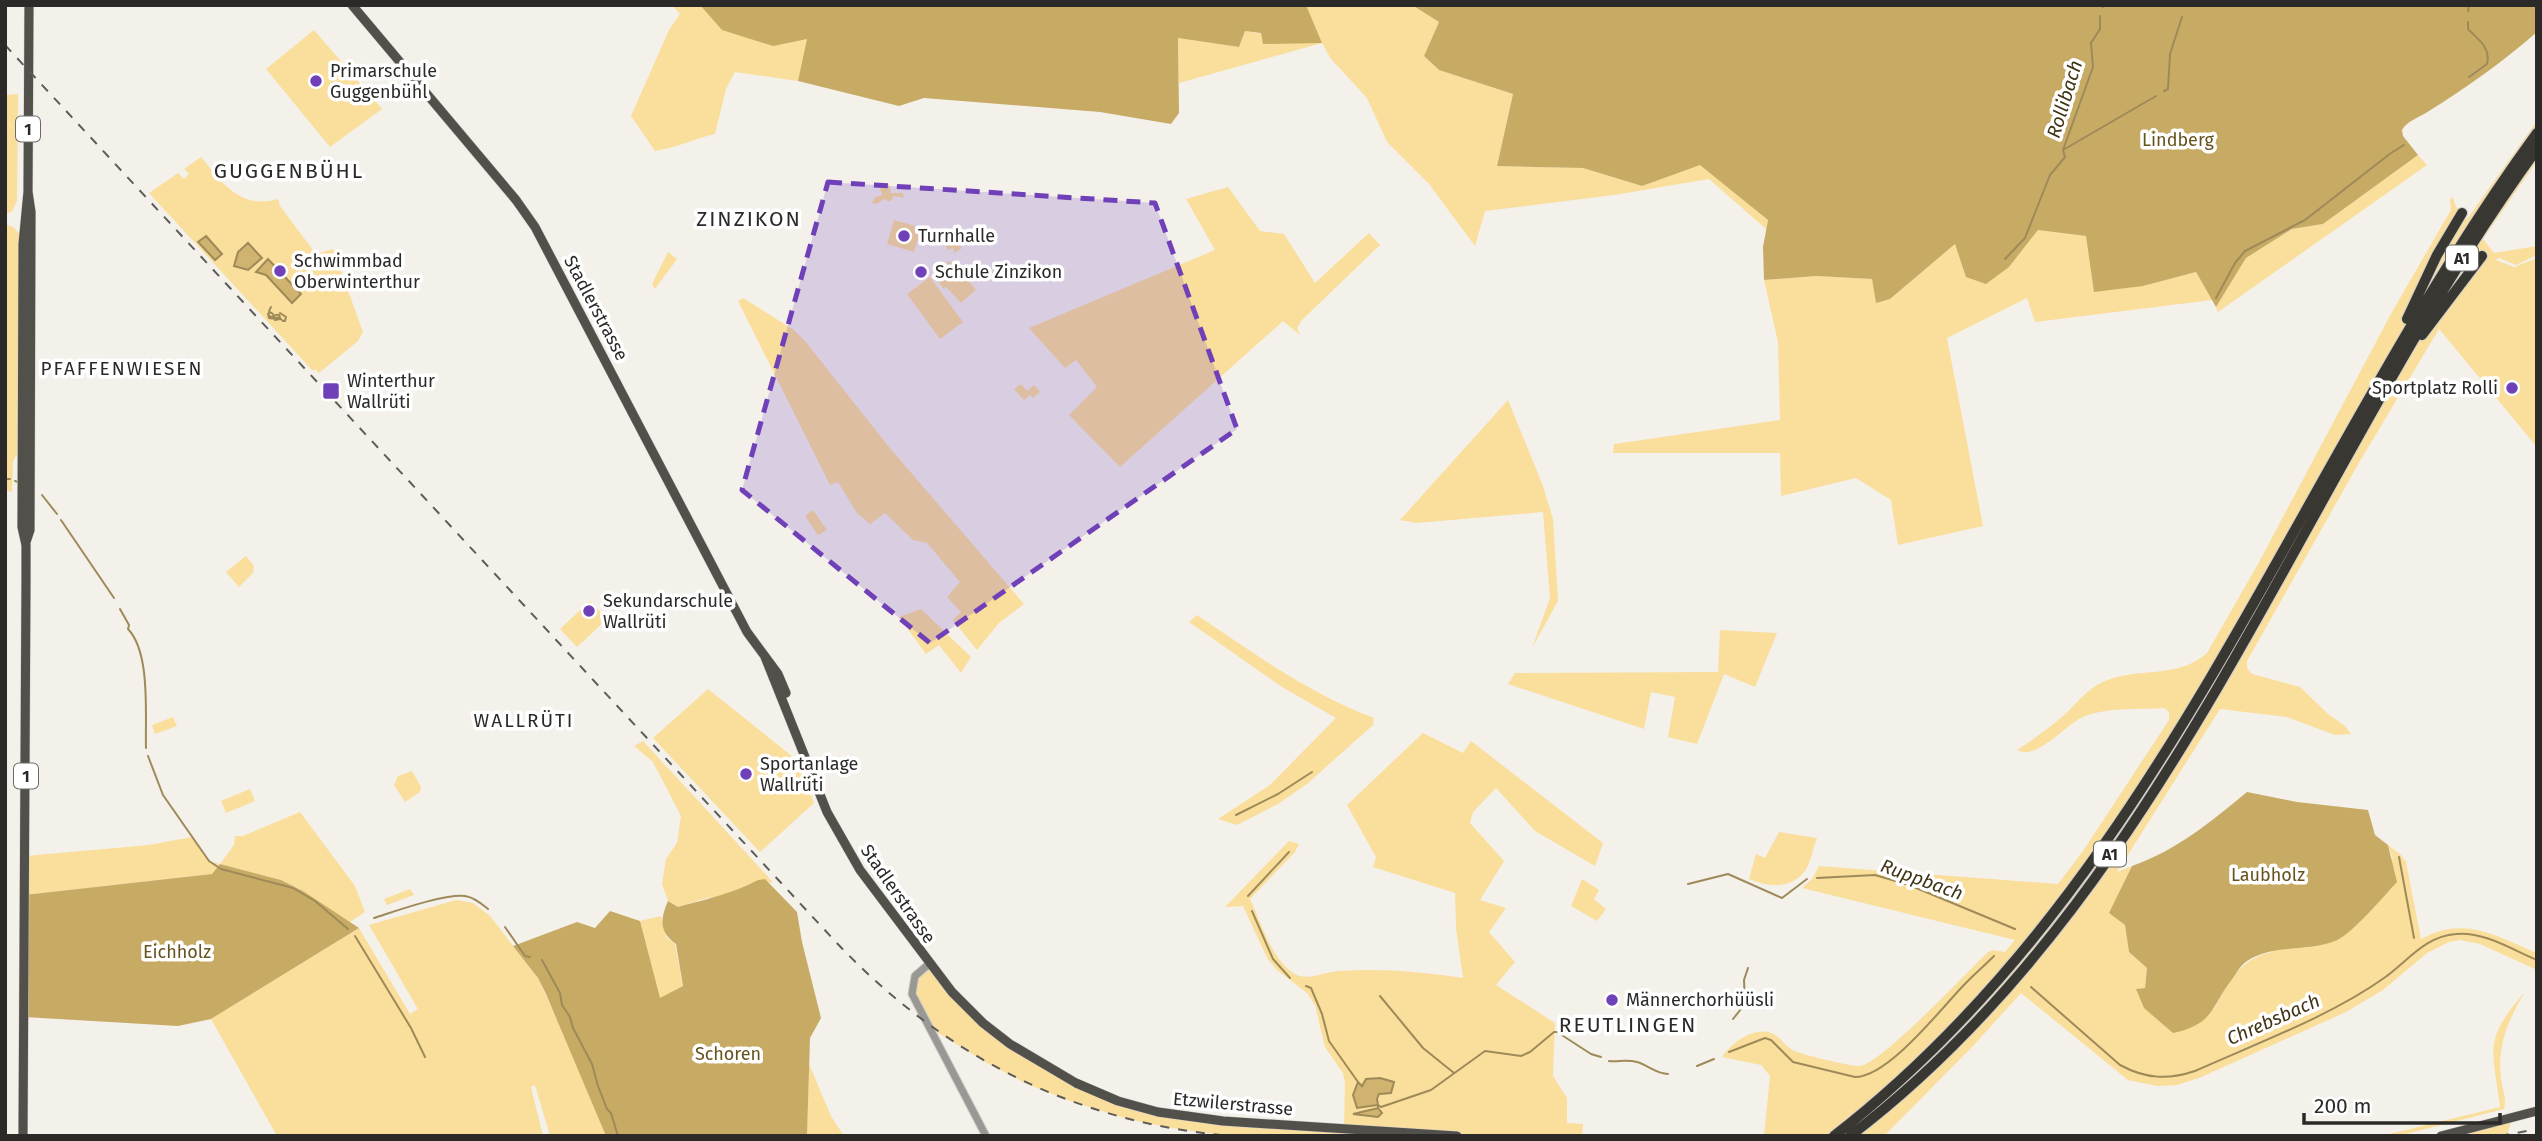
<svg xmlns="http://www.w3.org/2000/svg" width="2542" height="1141" font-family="'Fira Sans',sans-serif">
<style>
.green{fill:#fade9b}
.forest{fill:#c7ab65}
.water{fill:#cfb36e;stroke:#9e8a59;stroke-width:2}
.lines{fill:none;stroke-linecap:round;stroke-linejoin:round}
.stream{stroke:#9e8a59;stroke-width:2}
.minor-casing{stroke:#d0cdc8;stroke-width:9}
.major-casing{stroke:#d0cdc8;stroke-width:10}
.highway-casing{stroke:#d0cdc8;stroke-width:12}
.minor{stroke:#999895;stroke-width:7}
.major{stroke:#52504b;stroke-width:9}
.highway{stroke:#393732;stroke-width:10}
.rail{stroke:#5e5c59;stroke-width:2;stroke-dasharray:9 9;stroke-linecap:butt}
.marked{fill:#7040b8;fill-opacity:0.2;stroke:#7040b8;stroke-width:5;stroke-dasharray:14 9;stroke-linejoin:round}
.poi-dot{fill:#7040b8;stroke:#fff;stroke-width:2.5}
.labels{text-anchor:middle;stroke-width:7;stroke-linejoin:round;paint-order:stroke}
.shield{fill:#fff;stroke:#6b6a68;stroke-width:2}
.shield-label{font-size:16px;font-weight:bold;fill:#2b2a28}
.poi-label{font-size:18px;fill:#2b2a28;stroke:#fff;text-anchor:start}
.park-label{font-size:18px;fill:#67531e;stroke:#fff}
.street-label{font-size:18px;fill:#2b2a28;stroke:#fff}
.water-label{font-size:19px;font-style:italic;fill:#403415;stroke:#fff}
.neighbourhood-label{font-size:19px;letter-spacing:2px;fill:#2b2a28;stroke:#fff}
.quarter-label{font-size:21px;letter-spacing:2px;fill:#2b2a28;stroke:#fff}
</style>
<rect width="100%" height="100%" fill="#f4f1eb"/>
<path class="green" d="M672 5H700L706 11 808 39 798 81 735 72 726 89 715 134C694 139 676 148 655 151L631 116 669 30 680 14Z
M1306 5H1412L1439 22 1424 56 1439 70 1513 94 1497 166 1583 168 1642 186 1700 164 1768 220 1766 229 1709 179 1614 195 1485 211 1475 246 1429 184 1387 142 1367 98 1331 59 1322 43 1179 83 1178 38 1239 47 1245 31 1321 43Z
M314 30 382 109 330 147 266 69Z
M18 94 17 201 12 211 5 215V95Z
M2537 121V161L2483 239 2494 253 2537 246V255L2516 265 2499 258 2496 260 2514 267 2537 258V447L2439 329 2360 461 2247 661V668L2252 674 2300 687 2328 714 2345 726 2351 734 2335 735 2287 717 2220 709 2117 872 2132 866 2110 913 2125 925 2129 952 2147 967 2145 988 2136 989 2214 1009C2228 982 2241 958 2272 952L2393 858 2388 845 2401 855 2406 862 2421 939C2464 915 2496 936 2537 953V970L2480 944 2460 940 2449 942 2427 953 2383 990 2346 1012 2199 1078 2177 1085 2157 1086 2128 1080 2021 993 1974 1045 1884 1136H1764L1770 1076 1761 1065 1722 1057C1730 1044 1754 1026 1771 1033 1780 1036 1784 1045 1792 1050 1800 1054 1852 1067 1860 1066 1882 1063 1967 972 1988 952L1993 950 2005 952 2015 940 1802 888 1813 878 1819 866 2058 884 2083 851 2169 720V712L2164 708C2141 710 2104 707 2083 717 2066 724 2037 761 2017 750 2030 742 2050 727 2062 717 2076 705 2085 690 2103 682 2138 666 2177 680 2207 653L2258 564 2392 312 2451 210 2450 199 2453 197 2455 205 2467 219Z
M2418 155 2427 165 2218 312 2216 307 2246 258 2292 229 2323 224Z
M201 157C222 183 241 210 278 199L280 206 316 254 333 249 363 332 358 341 319 373 315 369 313 371 149 193 178 173 184 179 189 174 184 169Z
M883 183 889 184 891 193H903L904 198 894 196 890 202 884 199 877 204 872 203 875 197 882 195 880 189Z
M1228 187 1260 231 1284 234 1315 283 1369 233 1380 245 1302 320 1297 328 1300 335 1283 321 1120 467 1069 415 1097 387 1076 360 1065 368 1029 328 1215 250 1186 199Z
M894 220 922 228 914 252 887 244Z
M5 224 13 227 21 235 17 454 13 462 12 492 5 490Z
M957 226 963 229 969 237 966 242 961 239 959 245 962 248 954 253 953 248 948 250 946 247 947 240Z
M2038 230 2086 236 2143 286 2196 272 2212 300 2035 322 2027 298 1947 338 1983 526 1898 545 1891 500 1856 478 1781 496 1780 453H1613L1614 444 1780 420 1778 342 1764 280 1816 276 1872 279 1876 302 1890 299 1955 244 2009 267Z
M668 252 677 259 655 289 652 284Z
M949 261 951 263 954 261 976 290 961 303 946 287 944 289 935 278 937 276 935 274Z
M930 277 963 322 940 339 907 294Z
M743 298 794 330 805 341 889 447 1024 604 999 623 977 650 953 620 961 612 947 597 960 582 927 543 913 540 885 513 870 524 857 513 838 482 830 485 738 301Z
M1021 384 1027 391 1034 385 1040 392 1033 398 1030 395 1024 400 1014 389Z
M1508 400 1543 486 1553 519 1558 601 1532 648 1550 598 1543 512 1416 523 1400 520Z
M813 510 827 530 818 535 805 516Z
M246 556 254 566 253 573 239 587 226 572Z
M590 601 607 619 577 647 560 629Z
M921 609 971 657 961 673 939 645 926 654 899 617Z
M1197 615C1253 653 1310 694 1374 718L1373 725 1307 784 1278 804 1237 825 1218 819 1270 785 1336 718 1282 687 1189 622Z
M1720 630 1777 633 1755 687 1724 674 1697 744 1668 737 1675 697 1651 692 1644 729 1508 684 1515 673 1718 672Z
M708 689 798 761 814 803 760 852 653 738Z
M173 717 177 726 155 734 152 725Z
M1423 733 1463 753 1471 741 1603 843 1595 866 1535 831 1496 788 1473 812 1470 823 1504 861 1480 900 1506 908 1489 932 1515 962 1496 985 1555 1023 1553 1076 1567 1098V1123L1583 1124 1582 1136H1230L1171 1128 1128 1119 1070 1101 1027 1084 985 1062 940 1034 927 1025 915 1001V976L929 964 983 1023 1076 1083 1158 1112 1344 1129 1345 1083 1343 1073 1325 1047 1315 1005 1307 993 1277 970 1267 958 1243 906 1225 907 1289 841 1299 844 1295 852 1250 899C1262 924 1270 956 1293 973 1307 982 1323 972 1339 971 1381 968 1422 972 1463 978L1456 928 1455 893 1373 867 1376 857 1347 805Z
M643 741 772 881 771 883 758 880 721 897 707 898 678 907 668 901 662 884 666 859 677 843 681 816 653 762 634 746Z
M412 771 421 787 420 792 405 802 394 785 398 776Z
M250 789 255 801 226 813 221 801Z
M300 812 355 886 365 912 348 923 303 891 281 880 220 864 212 874 24 895 25 856 149 845 192 837 208 861 220 864 234 845 235 836H243Z
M1779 832 1817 838C1813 848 1811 862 1805 871 1790 890 1768 887 1749 879L1756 854 1765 858Z
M1582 879 1599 890 1594 899 1606 909 1597 921 1571 906Z
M410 889 414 895 387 905 384 899Z
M456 900 473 903 490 916 538 978 577 1063 606 1136H550L535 1085 531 1087 543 1136H277L211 1019 359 928 410 1014 418 1009 369 925Z
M661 916 666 937 675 944 683 987 659 999 640 921Z
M2525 992C2509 1018 2497 1045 2501 1077 2502 1089 2507 1098 2504 1109L2398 1136H2381L2500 1107C2493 1048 2482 1041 2525 992Z
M809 1064 831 1116 844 1136H807Z
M2511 1122 2507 1134 2458 1136Z"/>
<path class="forest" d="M700 5H1306L1322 43 1263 44 1261 33 1245 31 1239 47 1178 38 1179 113 1171 124 1100 112 924 98 899 106 798 81 807 39 773 46 722 30Z
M1412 5H2537V32C2504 61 2466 88 2429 111 2420 117 2407 121 2402 130L2403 136 2418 155 2323 224 2292 229 2246 258 2216 307 2196 272 2143 286 2094 292 2086 236 2038 230 2009 267 1986 284 1966 277 1955 244 1890 299 1876 303 1872 279 1816 276 1764 280 1763 247 1768 220 1700 165 1642 186 1583 168 1497 166 1513 94 1439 70 1424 56 1439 22Z
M2247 792 2297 802 2368 810 2375 835 2388 845 2397 882C2384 896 2350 936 2335 941 2307 952 2272 944 2247 961 2241 965 2237 972 2233 978 2210 1007 2215 1024 2173 1033L2144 1008 2136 989 2145 988 2147 968 2129 952 2125 925 2109 913 2132 866C2179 849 2209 823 2247 792Z
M220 864 281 880 303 891 359 928 211 1019 178 1026 24 1017V895L212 874Z
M765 879 797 912 802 942 821 1018 810 1038 807 1136H606L546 994 538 978 513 946 577 922 595 928 610 911 640 921 660 998 683 986 676 944C659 932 660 919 668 901L678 907C706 899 732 894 758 880Z"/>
<path class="water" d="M206 236 222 254 215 260 198 242Z
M248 243 262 258 248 270 234 266 238 252Z
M268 259 301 294 292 303 266 275 256 272Z
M1380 1078 1394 1082 1391 1093 1379 1094 1377 1099 1378 1105 1357 1108 1353 1095 1358 1082 1362 1086 1366 1079Z
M1378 1108 1382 1113 1378 1117 1353 1114Z"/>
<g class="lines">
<path class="stream" d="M2103 7 2104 5
M2468 11 2469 5
M2468 22V29C2479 40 2491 48 2487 64L2469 77
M2164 91 2168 89 2170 54 2182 17
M2063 150 2156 96
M2005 259 2025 238 2050 175 2065 157 2063 150 2093 67 2091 43 2100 29V16
M2216 298 2235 263 2245 251 2305 220 2391 153 2404 145
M271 307C269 310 268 312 269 316L272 317C274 316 276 314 279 315 280 316 280 317 280 319L275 320C274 318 274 316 273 314L270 312 268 314 269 318C277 320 276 314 283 321H285L286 317 280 313
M5 479H10
M15 481 18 482
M42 495 57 514
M61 520 114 598
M120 609 129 625 128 629C151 653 145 716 146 748
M148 756 163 795 209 861 221 869 293 888 315 901 348 929
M1236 815 1278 794 1312 772
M2399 857 2414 938
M1817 878 1875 875 1909 885 2015 929
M1688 884 1728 874 1782 898 1807 879
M1248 896 1289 852
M1252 911 1273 959 1290 978
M374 918C396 911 443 894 465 896 474 897 482 904 488 909
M505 927 525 956 530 957
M355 936 411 1028 425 1057
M542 960 560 993 562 1005 570 1017 573 1028 592 1064 598 1086 607 1109 611 1113 618 1136
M1306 986 1311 988 1322 1014 1329 1041 1358 1082
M2031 987 2120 1065C2146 1079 2168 1080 2195 1071 2255 1044 2331 1016 2384 978 2407 962 2425 936 2456 934 2483 931 2513 950 2537 960
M1380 996 1423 1048 1454 1073
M1733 1019 1745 1004 1744 980 1748 968
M1729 1052 1765 1038 1771 1040 1793 1062 1855 1077C1888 1077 1940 1010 1962 987 1972 976 1983 967 1994 956
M1609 1061C1618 1062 1627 1059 1637 1062 1648 1065 1656 1074 1668 1074
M1697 1066 1714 1059
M1378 1108V1105L1381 1107 1431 1090 1485 1051 1521 1056 1530 1052 1554 1032H1557L1591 1054 1601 1057"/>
<g class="minor-casing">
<path id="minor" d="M929 964 915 976 912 994 986 1136"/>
</g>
<g class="major-casing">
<path id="major" d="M352 5 516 200 535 227 747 632 778 674 786 693
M26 542 30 530 31 212 28 192 29 5
M765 657 827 812 860 870 952 992 983 1023 1010 1044 1076 1083 1118 1101 1158 1112 1223 1121 1457 1136
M23 1136 26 578V545L22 527 23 244 28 192
M2441 1136 2537 1111"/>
</g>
<g class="highway-casing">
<path id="highway" d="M2407 319 2437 255 2462 213
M2422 335 2482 256
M1834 1136C2168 877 2295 464 2537 133
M1850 1136C2175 889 2303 470 2537 149"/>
</g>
<use href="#minor" class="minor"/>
<use href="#major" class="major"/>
<use href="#highway" class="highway"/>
<path class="rail" d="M5 45 834 940C942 1055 1072 1122 1230 1136
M2500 1136 2537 1129"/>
</g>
<path class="marked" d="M828 182 1155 203 1237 429 930 643 742 490Z"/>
<g class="poi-dot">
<circle cx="316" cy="81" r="7"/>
<circle cx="904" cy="236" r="7"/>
<circle cx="280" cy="271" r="7"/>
<circle cx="921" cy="272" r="7"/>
<circle cx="2512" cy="388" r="7"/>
<rect x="322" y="382" width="18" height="18" rx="3.5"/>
<circle cx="589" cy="611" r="7"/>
<circle cx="746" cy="774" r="7"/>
<circle cx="1612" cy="1000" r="7"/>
</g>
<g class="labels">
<g class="shield">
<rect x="16" y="116.5" width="24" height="25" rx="5"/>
<rect x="2446" y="245.5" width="32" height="25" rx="5"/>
<rect x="14" y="763.5" width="24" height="25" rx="5"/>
<rect x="2094" y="841.5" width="32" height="25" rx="5"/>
</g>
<g class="shield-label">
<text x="28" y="135">1</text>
<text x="2462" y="264">A1</text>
<text x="26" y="782">1</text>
<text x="2110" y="860">A1</text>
</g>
<g class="poi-label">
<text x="330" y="77">Primarschule<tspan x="330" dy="21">Guggenbühl</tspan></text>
<text x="918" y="242">Turnhalle</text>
<text x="294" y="267">Schwimmbad<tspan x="294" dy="21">Oberwinterthur</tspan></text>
<text x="935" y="278">Schule Zinzikon</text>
<text x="347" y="387">Winterthur<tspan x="347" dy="21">Wallrüti</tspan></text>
<text x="2498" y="394" text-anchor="end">Sportplatz Rolli</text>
<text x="603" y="607">Sekundarschule<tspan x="603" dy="21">Wallrüti</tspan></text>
<text x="760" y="770">Sportanlage<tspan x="760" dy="21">Wallrüti</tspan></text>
<text x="1626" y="1006">Männerchorhüüsli</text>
</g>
<g class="park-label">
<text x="2178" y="146">Lindberg</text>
<text x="2268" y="881">Laubholz</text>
<text x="177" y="958">Eichholz</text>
<text x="728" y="1060">Schoren</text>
</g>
<g class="street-label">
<text transform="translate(596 308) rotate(62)" y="6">Stadlerstrasse</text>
<text transform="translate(898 894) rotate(55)" y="6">Stadlerstrasse</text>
<text transform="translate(1233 1104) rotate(5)" y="6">Etzwilerstrasse</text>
</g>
<g class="water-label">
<text transform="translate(2064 99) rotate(-73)" y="7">Rollibach</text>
<text transform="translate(1922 879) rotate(20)" y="7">Ruppbach</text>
<text transform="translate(2273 1019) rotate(-24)" y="7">Chrebsbach</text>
</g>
<g class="neighbourhood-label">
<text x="122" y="375">PFAFFENWIESEN</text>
<text x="524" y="727">WALLRÜTI</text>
</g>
<g class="quarter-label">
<text x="289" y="178">GUGGENBÜHL</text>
<text x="749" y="226">ZINZIKON</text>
<text x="1628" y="1032">REUTLINGEN</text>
</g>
</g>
<rect width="2542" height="1141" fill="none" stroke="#2b2a28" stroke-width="14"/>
<path d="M2304 1113v10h196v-10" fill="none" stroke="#2b2a28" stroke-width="3.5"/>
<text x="2314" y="1113" font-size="21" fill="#2b2a28" stroke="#ffffff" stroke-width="5" paint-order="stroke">200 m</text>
</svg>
